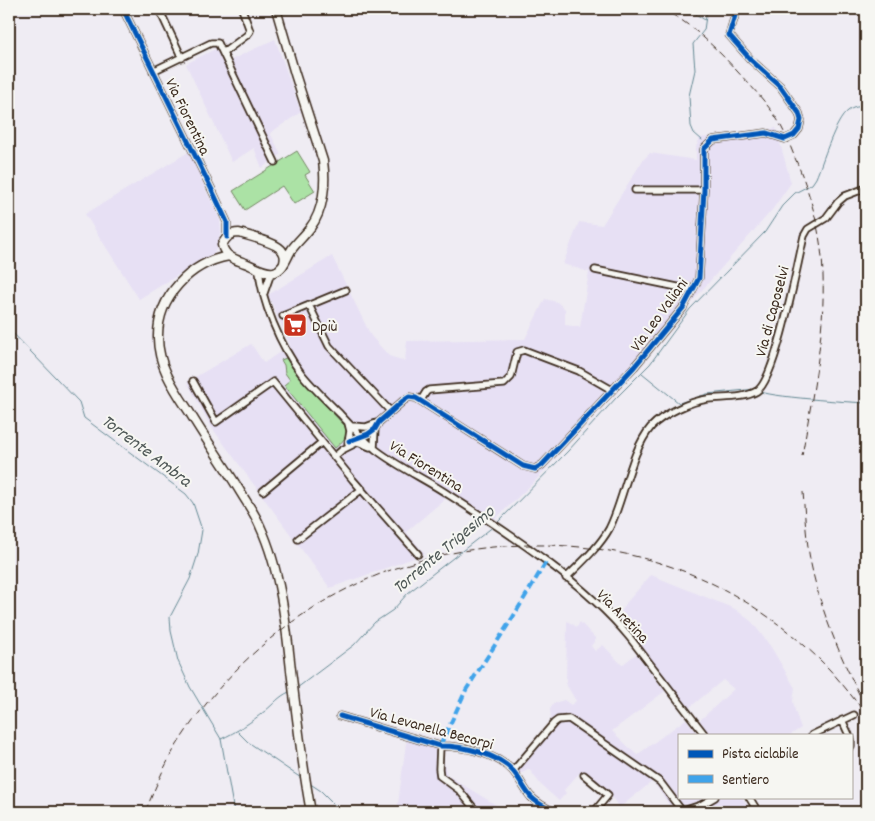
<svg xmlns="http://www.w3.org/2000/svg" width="875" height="821" font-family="Dekko,sans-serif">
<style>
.built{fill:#e7e0f4}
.green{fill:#abe2a5;stroke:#738662}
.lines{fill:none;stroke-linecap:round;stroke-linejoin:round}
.stream{stroke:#648993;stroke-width:1}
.minor-casing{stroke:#3b2a1e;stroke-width:9}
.major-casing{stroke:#3b2a1e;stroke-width:11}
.minor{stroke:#f6f6f2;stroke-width:5.5}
.major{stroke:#f6f6f2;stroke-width:8}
.rail{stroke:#3b2a1e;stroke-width:1;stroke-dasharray:8 4;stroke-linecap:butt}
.quiet{stroke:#3fa3ea;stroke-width:4;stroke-dasharray:8 4;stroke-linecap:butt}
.cycleway-casing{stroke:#f6f6f2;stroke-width:8}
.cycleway{stroke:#0057b8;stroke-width:5}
.labels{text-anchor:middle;stroke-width:4;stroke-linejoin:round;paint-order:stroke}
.street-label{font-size:16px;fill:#3b2a1e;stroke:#f6f6f2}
.poi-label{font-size:16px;fill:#3b2a1e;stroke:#f6f6f2;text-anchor:start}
.water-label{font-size:18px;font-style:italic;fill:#505958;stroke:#f6f6f2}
</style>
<rect width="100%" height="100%" fill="#efecf3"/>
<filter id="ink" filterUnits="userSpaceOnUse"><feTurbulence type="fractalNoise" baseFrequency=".02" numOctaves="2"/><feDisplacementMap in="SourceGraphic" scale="10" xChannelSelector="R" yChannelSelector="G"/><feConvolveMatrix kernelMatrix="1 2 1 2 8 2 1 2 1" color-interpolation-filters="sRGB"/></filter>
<g filter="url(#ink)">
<path class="built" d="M275 39 301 112 270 133 281 154 262 168 254 148 232 162 186 64 223 45 231 60Z
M776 128 791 183 772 210 536 480 492 522 451 494 406 532 425 554 330 588 210 425 187 382 251 344 264 363 290 345 268 295 332 256 371 336 389 356 405 361 407 341 525 339 545 299 557 302 565 309V325L580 327 589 272 563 264 579 222 602 225 643 160 650 153 696 160V147L700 138Z
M195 148 207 173 200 177 220 220 221 230 217 247 214 253 139 299 85 214Z
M651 575 735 609 752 622 771 647 795 688 793 701 795 711 801 728 790 735H708L698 722 734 689 723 680 689 708 617 619 627 602Z
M567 621 577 627 580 622 596 639 591 646 595 651 603 645 622 665 636 654 665 691 612 731 637 755 686 719 698 735H679V797H742L752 812H674L653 781 619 808 610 794 582 770 564 790 566 793 559 801 541 785 529 769 519 775 518 768H513L504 761 512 763 515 762 550 723 551 717 550 709 554 703 564 700 571 705 576 701 566 684Z
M407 735 442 745 438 759 443 760 447 775 496 805 493 812H397Z"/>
<path class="green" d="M297 151 310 172 305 175 315 191 294 204 282 186 245 210 233 191Z
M286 358 298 376 345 426C349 437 342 442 335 448L284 385 290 380 285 373 284 365 281 360Z"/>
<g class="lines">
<path class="stream" d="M688 9 705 20
M9 17 11 9
M702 140 694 133 691 126 689 96 695 70 693 44 704 30 707 9
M700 186V149
M696 272 700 193
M9 329 79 402 84 418 186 494 193 503 202 530 198 554 190 579 170 617 171 631 178 661 190 687 221 739 234 812
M642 373 679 403 707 394 756 389
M759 391C766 397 850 402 866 403
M497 523 568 451 616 398 650 364 690 309 765 232 782 206 795 193 812 184 816 178C823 162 835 120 848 111 853 107 859 106 866 107
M297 688 354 645 375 622 393 610 408 593 494 526
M238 732 248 742 301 778
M221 739C237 732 251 722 265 711 274 704 278 697 289 692
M309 783 321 791 342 812"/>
<g class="minor-casing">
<path id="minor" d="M123 9 212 190 227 222V237
M159 9 182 58
M223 53 247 35 250 31 242 9
M153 71 211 43H218L275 162
M635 190H704
M259 269C261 301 281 347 301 373 313 388 327 401 340 414 351 426 363 439 375 449 398 467 425 479 449 495 509 533 585 583 630 638L705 735
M595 270 692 290
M264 293 271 273
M309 305 329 346 390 411
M283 316 346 290
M193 381 216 422 273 382 353 480 418 554
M421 400 426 392 429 390 504 384 511 377 517 352 524 350 579 371 612 390
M348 423 350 431 348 443
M352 426 366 427 379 422
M349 441 368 434 375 429 379 422 403 401 409 397 416 398 523 466 535 469 542 465 634 367 683 308 699 278 704 190V149L713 140 766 133 785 139 794 135 799 129 801 120 799 113 780 86 751 60 729 35 737 9
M374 448 375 429
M334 457 342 450 358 442 370 447
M263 491 322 442
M298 539 362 489
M566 578C581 563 599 547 609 529 624 500 630 452 651 427 663 414 691 401 708 399 724 397 743 399 757 391 776 379 798 262 804 236L808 229 826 218 838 202 845 196 866 188
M340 716 440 746C463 746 496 753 513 771 520 779 524 789 531 797 537 803 546 808 554 812
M842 720 849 735
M812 735 854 715
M851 739V746
M440 746 439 769 440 776 459 790 477 812
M513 771 554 723 558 720 569 719 660 782 682 811
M584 775 608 795 594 812
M749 797 758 812
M680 812 701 805
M699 812 701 805 715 797"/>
</g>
<g class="major-casing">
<path id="major" d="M276 9 295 74 323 161C326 183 324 210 310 228 305 235 298 241 292 249 287 256 284 270 274 272 266 274 253 266 245 263 234 259 225 257 222 245 226 237 230 233 239 233 249 236 279 243 283 252 285 255 285 259 284 263
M229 256C190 263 157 297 158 338 158 366 175 390 190 413 206 440 225 466 241 493 247 503 255 514 260 526 280 569 286 623 291 670 297 718 302 765 311 812"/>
</g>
<use href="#minor" class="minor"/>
<use href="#major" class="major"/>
<path class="rail" d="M661 9C687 19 718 50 737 71 747 82 758 93 767 105 780 120 788 140 795 158 811 194 822 235 823 275 825 335 812 397 802 456
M803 492C805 516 806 540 811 564 821 613 842 660 864 704
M145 812C154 791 163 768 175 748 254 621 384 546 532 545 602 544 673 560 734 595 769 615 801 640 829 669 842 683 854 699 866 714"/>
<path class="quiet" d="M440 746 466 690 513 617 546 562"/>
<g class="cycleway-casing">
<path id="cycleway" d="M123 9 212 190 227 222V237
M349 441 368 434 375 429 379 422 403 401 409 397 416 398 523 466 535 469 542 465 634 367 683 308 699 278 704 190V149L713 140 766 133 785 139 794 135 799 129 801 120 799 113 780 86 751 60 729 35 737 9
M340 716 440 746C463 746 496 753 513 771 520 779 524 789 531 797 537 803 546 808 554 812"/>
</g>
<use href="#cycleway" class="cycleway"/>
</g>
</g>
<defs>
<g id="supermarket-square" transform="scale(1.25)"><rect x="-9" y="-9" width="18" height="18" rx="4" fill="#c8321e" stroke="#f6f6f2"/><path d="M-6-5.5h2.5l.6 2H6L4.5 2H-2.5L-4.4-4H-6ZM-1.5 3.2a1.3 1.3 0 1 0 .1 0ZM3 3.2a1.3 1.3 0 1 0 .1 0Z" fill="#fff"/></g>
</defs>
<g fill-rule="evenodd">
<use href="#supermarket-square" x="295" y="325"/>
</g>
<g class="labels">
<g class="street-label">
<text transform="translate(189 116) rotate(64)" y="6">Via Fiorentina</text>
<text transform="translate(771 311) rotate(-75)" y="6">Via di Caposelvi</text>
<text transform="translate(658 314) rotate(-54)" y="6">Via Leo Valiani</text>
<text transform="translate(427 465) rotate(32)" y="6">Via Fiorentina</text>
<text transform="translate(624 615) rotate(46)" y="6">Via Aretina</text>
<text transform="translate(432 727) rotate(15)" y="6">Via Levanella Becorpi</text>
</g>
<g class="poi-label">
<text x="312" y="331">Dpiù</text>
</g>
<g class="water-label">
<text transform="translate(147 450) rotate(37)" y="6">Torrente Ambra</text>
<text transform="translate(443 549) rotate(-40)" y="6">Torrente Trigesimo</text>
</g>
</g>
<rect width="875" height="821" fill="none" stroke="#f6f6f2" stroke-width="30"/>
<rect x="15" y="15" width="845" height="791" fill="none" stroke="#3b2a1e" stroke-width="2" filter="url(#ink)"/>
<rect x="678" y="734" width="175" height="65" fill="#f6f6f2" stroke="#aba49d"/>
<rect x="688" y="750" width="25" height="8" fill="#0057b8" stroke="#aba49d"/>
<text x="722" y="758" font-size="15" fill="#3b2a1e">Pista ciclabile</text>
<rect x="688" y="775" width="25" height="8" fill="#3fa3ea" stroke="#aba49d"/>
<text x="722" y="784" font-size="15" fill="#3b2a1e">Sentiero</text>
</svg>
